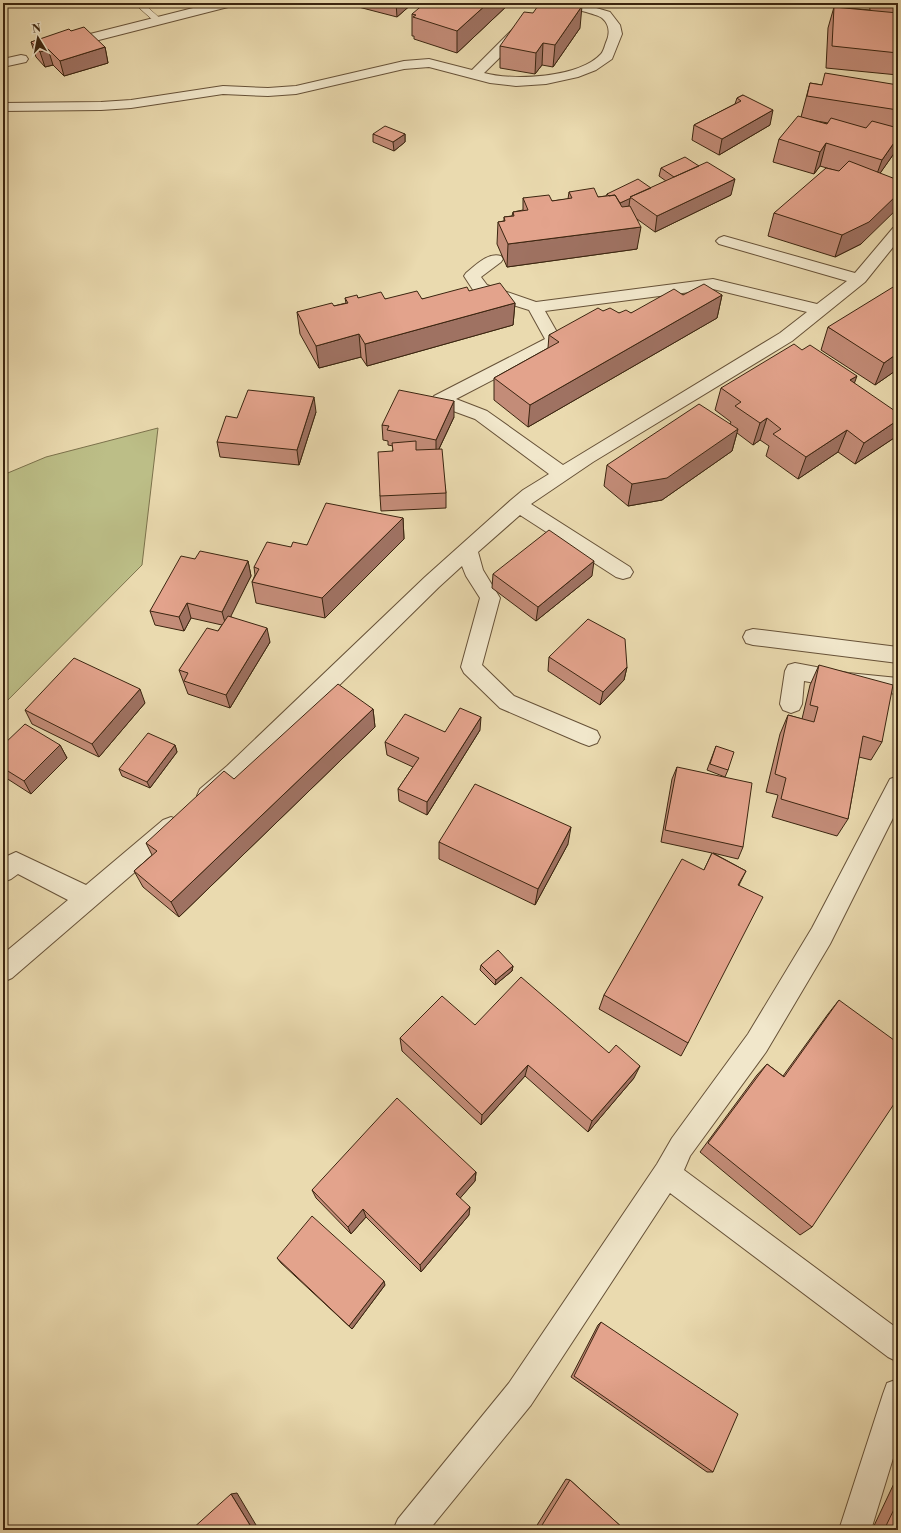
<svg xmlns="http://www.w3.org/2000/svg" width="901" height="1533" font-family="'Libre Bodoni',serif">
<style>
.green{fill:#bcbe87;stroke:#7c724c}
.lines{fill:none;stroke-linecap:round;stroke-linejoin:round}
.lane-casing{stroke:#675238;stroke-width:1}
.street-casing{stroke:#675238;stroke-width:2}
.lane{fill:#f1e7cb;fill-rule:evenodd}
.street{fill:#f1e7cb;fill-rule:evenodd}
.wall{fill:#c38c78;stroke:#3b2510;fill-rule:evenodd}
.shaded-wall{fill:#9f7262;stroke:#3b2510}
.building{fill:#e3a38c;stroke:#3b2510}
</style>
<rect width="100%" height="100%" fill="#eadaaf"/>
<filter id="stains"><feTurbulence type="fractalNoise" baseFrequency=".005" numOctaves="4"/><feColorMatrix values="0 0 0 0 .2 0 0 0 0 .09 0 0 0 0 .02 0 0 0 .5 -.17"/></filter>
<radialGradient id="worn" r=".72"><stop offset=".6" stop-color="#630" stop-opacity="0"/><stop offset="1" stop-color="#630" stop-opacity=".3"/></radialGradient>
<path class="green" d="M158 428 142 565 3 705V475L46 457Z"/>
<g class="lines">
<g class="lane-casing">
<path id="lane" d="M134 3H143L163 21 159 24 156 23Z"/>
</g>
<g class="street-casing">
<path id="street" d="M213 3H234L232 6 91 42 86 41 85 38 86 35Z
M560 3H579L610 12 620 25 622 34 612 59 596 70 578 77 546 84 516 86 490 83 429 67 404 69 296 94 268 96 223 94 131 108 101 110 3 111V103L101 102 131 100 223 86 268 88 296 86 404 61 429 59 472 70 516 26H526L527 29 526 32 484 73C513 81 579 78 601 54 604 51 605 44 607 40 610 32 609 24 602 18 597 14 570 8 562 6Z
M21 55 26 56 28 59 26 62 3 67V59Z
M898 226V241L865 282 792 341 593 462 531 504 630 567 633 572 630 577 623 579 616 577 520 515 478 552 483 570 500 598 482 665 514 696 597 731 600 737 597 743 589 746 581 743 500 708 464 673 461 667 480 598 466 576 462 566 439 587 243 780 216 803 208 806 200 803 197 796 200 789 227 766 425 577 511 500 523 490 549 474 475 419 434 404 431 400 434 396 545 339 529 310 475 293 464 276 466 273C476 265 488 252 501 256L503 259 501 262 481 277 487 285 536 302 713 279 817 304 847 281 719 244 716 241 719 238 724 236 855 273 893 228ZM713 289 807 312 780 333 563 465 487 411 456 399 560 345 562 341 545 311Z
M753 629 898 647V663L753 645 746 643 743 637 746 631Z
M795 663 848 673 898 678V694L848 689 804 681 802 704 799 710 791 713 783 710 780 704 785 671 788 665Z
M898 776V808L830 944 766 1052 690 1156 684 1170 898 1329V1362L888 1357 670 1193 531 1405 429 1530H393L398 1519 509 1383 657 1164 672 1138 748 1034 812 928 890 779Z
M171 817 179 820 182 827 179 834 12 978 3 982V954L68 900 18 874 11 879 3 882V858L16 852 86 885 163 820Z
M898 1379V1442L871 1530H839L883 1394 887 1383Z"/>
</g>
<use href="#lane" class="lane"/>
<use href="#street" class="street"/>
</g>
<path class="wall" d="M343 3H413L397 17Z
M510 3 457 53 414 39V36H412V14L430 4Z
M869 3H898V75L826 68 828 28 834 7 870 10Z
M580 28 553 67 542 65 535 74 500 68V46Z
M71 31 105 47 108 63 64 76 53 65 45 67 36 57 31 42Z
M810 83 822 85H898V144L895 152 880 173 861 244 835 257 768 236 774 213 837 171 820 166 814 174 773 162 779 139 801 117ZM811 120 828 123 827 124Z
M743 95 770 125 719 155 692 140 694 125 735 104 737 98Z
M373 134H405V142L394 151 373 142Z
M661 168 731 195 655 232 637 219V249L507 267 497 244 498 222 504 221V217L512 216 513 212 523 210V198L552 201 568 199 569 192 598 197 606 196 607 194 651 188 666 181 659 176Z
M469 291 515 303 513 325 367 366 361 357 319 368 300 334 297 312 334 306 346 303 345 298H358L385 299H422Z
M683 295H722L717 318 528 427 494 400V378L548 348 549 335 603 311 619 313H631Z
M828 327 898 369 875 385 821 350Z
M854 383 894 438 855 464 838 452 798 479 766 456 769 446 760 440 753 445 737 433 732 451 662 500 628 506 604 486 607 465 730 424 731 422 715 410 721 388Z
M316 412 299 465 220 457 217 442 237 418Z
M454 417 439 449 446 493V508L381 511 380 496 393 451V446L388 445V441L383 440 382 425Z
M403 518 404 539 325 618 256 603 252 582 255 575 254 567 291 547 307 545Z
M195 559 248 561 251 576 230 616 270 642 230 708 188 694 179 670 218 631 222 625 191 618 184 631 155 625 150 611Z
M493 574 592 576 536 621 492 588Z
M549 657 627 667 624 680 600 705 548 671Z
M819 665 882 742 871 760 859 757 848 819 837 836 772 817 778 795 766 792 780 734 788 715 802 719 810 685Z
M145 703 99 757 32 724 25 710Z
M373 709 375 727 179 917 143 887 134 871 152 855 146 843 234 779Z
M480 730 427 815 399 801 398 789 413 767 387 755 385 742 445 732Z
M3 745H60L67 758 31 794 3 776Z
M175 745 177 752 150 788 122 776 119 769Z
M716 746 728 770 725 777 707 770Z
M677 767 743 847 738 859 713 853 746 871 739 885 688 1043 681 1056 599 1009 604 995 704 870 712 853 661 842 672 779Z
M439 842 568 844 535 905 439 859Z
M481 965 513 966 512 971 495 985 480 970Z
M839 1000 812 1227 800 1235 700 1152 757 1075 767 1064 783 1076 828 1014Z
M475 1025 634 1078 588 1132 525 1076 481 1125 402 1051 400 1038Z
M476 1172 475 1181 460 1198 469 1215 421 1272 366 1217 351 1234 316 1198 312 1190Z
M277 1258 385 1285 352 1329 281 1263Z
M601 1322 713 1472H707L571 1377 598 1325Z
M898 1475V1530H872Z
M566 1479 570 1480 625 1530H534Z"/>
<path class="shaded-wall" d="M396 3H413L397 17Z
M488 3H510L457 53V31Z
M582 6 580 28 553 67 555 45Z
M543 43 542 65 535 74 536 53Z
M105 47 108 63 64 76 60 61Z
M48 49 53 65 45 67 40 52Z
M773 110 770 125 719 155 722 139Z
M405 134V142L394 151 393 142Z
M898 137V144L895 152 874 182 882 160Z
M826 143 820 166 814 174 820 152Z
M735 179 731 195 655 232 657 216Z
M898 194V208L861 244 835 257 842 235Z
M630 198 629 206 619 211 620 203Z
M641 227 637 249 507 267 508 244Z
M722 295 717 318 528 427 530 405Z
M515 303 513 325 367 366 365 344Z
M359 334 361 357 319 368 316 346Z
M898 353V369L875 385 884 363Z
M857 376 849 398 850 380Z
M314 397 316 412 299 465 297 450Z
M454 401V417L436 455V440Z
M767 418 760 440 753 445 760 423Z
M898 420V429L894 438 855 464 864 443Z
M738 429 732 451 662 500 628 506 632 484Z
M847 430 838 452 798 479 806 457Z
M403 518 404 539 325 618 322 598Z
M248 561 251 576 226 626 222 612Z
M594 561 592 576 536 621 538 607Z
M187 603 191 618 184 631 179 617Z
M267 628 270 642 230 708 226 695Z
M627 667 624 680 600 705 603 692Z
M140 689 145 703 99 757 92 744Z
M373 709 375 727 179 917 171 902Z
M481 717 480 730 427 815V802Z
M60 745 67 758 31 794 24 781Z
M175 745 177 752 150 788 147 782Z
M571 827 568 844 535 905 538 889Z
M513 966 512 971 495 985 496 980Z
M528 1065 525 1076 481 1125 482 1115Z
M640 1066 634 1078 588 1132 592 1121Z
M476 1172 475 1181 456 1203V1194Z
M470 1207 469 1215 421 1272 420 1265Z
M363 1209 366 1217 351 1234 348 1227Z
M384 1281 385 1285 352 1329 349 1326Z
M237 1493 259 1530H253L231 1494Z"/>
<path class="building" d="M425 3 430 4V3H488L457 31 413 17 416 15 412 14Z
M540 3H565L582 6 555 45 543 43 536 53 500 46 524 12 533 13Z
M834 7 898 13V53L832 46Z
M84 27 105 47 60 61 48 49 40 52 31 42 69 29 71 31Z
M825 73 898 85V110L807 96 810 83 822 85Z
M743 95 773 110 722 139 694 125 741 101 737 98Z
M798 116 827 124 831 118 866 128 872 121 898 128V137L882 160 826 143 820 152 779 139Z
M385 126 405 134 393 142 373 134Z
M685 157 699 166 674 177 661 168Z
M849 161 898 180V194L869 222 842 235 774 213 826 168 839 171Z
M707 162 735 179 657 216 630 197Z
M638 179 651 188 630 197 631 198 620 203 615 195 609 196 607 194Z
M594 188 598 197 615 195 622 207 630 206 641 227 508 244 498 222 505 221 504 217 514 216 513 212 528 210 523 198 549 195 552 201 572 198 569 192Z
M500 283 515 303 365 344 359 334 316 346 297 312 332 303 334 306 348 303 345 298 357 295 358 298 381 292 385 299 417 291 422 299 467 287 469 291Z
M704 284 722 295 530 405 494 378 559 342 549 335 598 308 603 311 610 308 619 313 626 310 631 313 674 289 683 295Z
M898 284V353L884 363 828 327Z
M794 344 802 350 810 345 857 376 850 380 898 413V420L864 443 847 430 806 457 773 434 781 429 767 418 760 423 735 406 741 402 721 388Z
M248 390 314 397 297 450 217 442 226 416 237 418Z
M399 390 454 401 436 440 387 430 389 426 382 425Z
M699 404 738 429 667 478 632 484 607 465Z
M416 441V450L442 449 446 493 380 496 378 452 393 451 392 443Z
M326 503 403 518 322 598 252 582 259 569 254 567 267 542 291 547 293 542 307 545Z
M549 530 594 561 538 607 493 574Z
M200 551 248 561 222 612 187 603 179 617 150 611 181 556 195 559Z
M228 616 267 628 226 695 184 681 188 673 179 670 207 628 218 631Z
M588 619 625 639 627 667 603 692 549 657Z
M74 658 140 689 92 744 25 710Z
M819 665 893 685 882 742 863 736 848 819 781 799 786 778 775 774 788 715 814 722 818 707 810 705Z
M338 684 373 709 171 902 134 871 157 851 146 843 224 771 234 779Z
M460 708 481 717 427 802 398 789 419 758 385 742 405 714 445 732Z
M25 724 60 745 24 781 3 768V745Z
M148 733 175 745 147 782 119 769Z
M716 746 734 752 728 770 710 764Z
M677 767 752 783 743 847 665 830Z
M475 784 571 827 538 889 439 842Z
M712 853 746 871 738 885 763 897 688 1043 604 995 682 859 704 870Z
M498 950 513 966 496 980 481 965Z
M521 977 609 1053 616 1045 640 1066 592 1121 528 1065 482 1115 400 1038 442 996 475 1025Z
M839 1000 898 1043V1098L812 1227 708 1143 767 1064 784 1077Z
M397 1098 476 1172 456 1194 470 1207 420 1265 363 1209 348 1227 312 1190Z
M312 1216 384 1281 349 1326 277 1258Z
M601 1322 738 1414 713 1472 574 1376Z
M570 1480 625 1530H539Z
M231 1494 253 1530H191Z
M898 1501V1530H884Z"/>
<rect width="901" height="1533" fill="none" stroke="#eadaaf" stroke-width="16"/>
<rect x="4" y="4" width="893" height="1525" fill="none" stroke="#3b2510" stroke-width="2"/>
<rect x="8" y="8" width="885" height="1517" fill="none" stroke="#3b2510"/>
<g transform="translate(38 38) rotate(350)" stroke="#f1e7cb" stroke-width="3" paint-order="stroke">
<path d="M0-3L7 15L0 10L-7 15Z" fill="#3b2510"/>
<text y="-6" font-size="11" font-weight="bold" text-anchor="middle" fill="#3b2510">N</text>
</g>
<rect width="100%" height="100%" filter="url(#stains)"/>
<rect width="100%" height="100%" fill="url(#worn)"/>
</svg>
